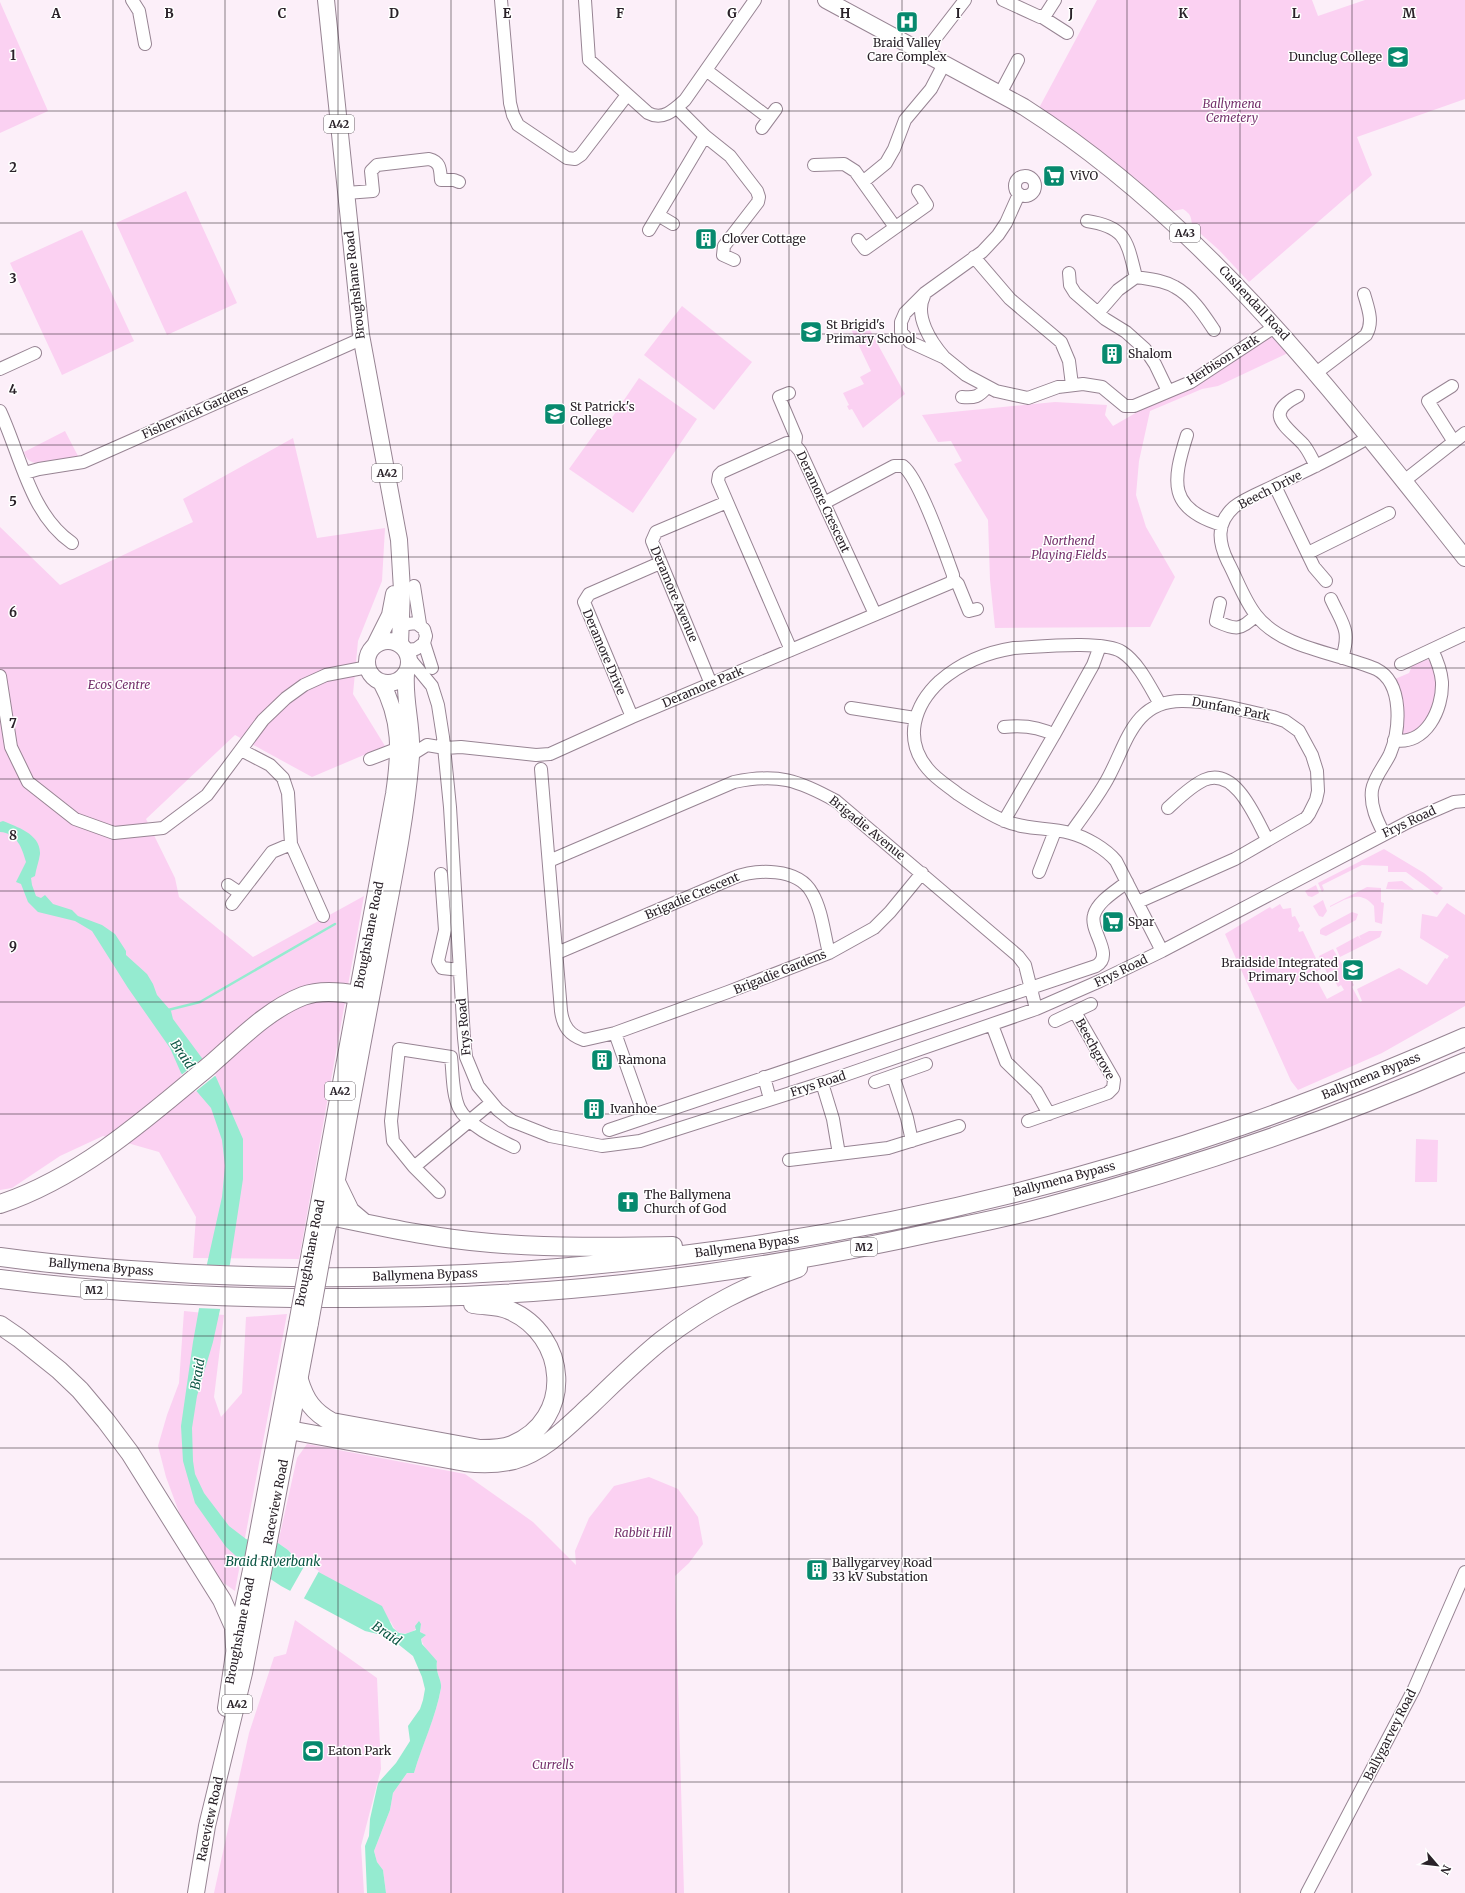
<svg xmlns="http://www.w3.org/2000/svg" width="1465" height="1893" font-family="Merriweather,serif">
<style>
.green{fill:#fbd1f2}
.water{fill:#95ebd0}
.pier{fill:#fceff9}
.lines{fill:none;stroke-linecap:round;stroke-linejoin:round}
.stream{stroke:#95ebd0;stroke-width:2.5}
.minor-casing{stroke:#978493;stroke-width:14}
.major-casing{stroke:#978493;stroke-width:18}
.highway-casing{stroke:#978493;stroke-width:20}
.minor{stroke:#fff;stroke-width:12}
.major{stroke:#fff;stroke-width:16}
.highway{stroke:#fff;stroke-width:18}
.major-bridge-casing{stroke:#978493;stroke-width:18;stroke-linecap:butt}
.major-bridge{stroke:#fff;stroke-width:16}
.grid{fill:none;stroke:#2a2229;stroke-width:1;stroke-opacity:0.55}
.labels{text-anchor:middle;stroke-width:3;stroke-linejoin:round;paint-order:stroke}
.shield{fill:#fff;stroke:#6a6469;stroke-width:1}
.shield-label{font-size:11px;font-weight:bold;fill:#2a2229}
.poi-label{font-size:12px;fill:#2a2229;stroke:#fff;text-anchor:start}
.park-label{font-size:12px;font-style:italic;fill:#75316c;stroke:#fff}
.street-label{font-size:12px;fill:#2a2229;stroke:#fff}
.water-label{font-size:13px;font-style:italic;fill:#0b5543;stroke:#fff}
.grid-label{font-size:13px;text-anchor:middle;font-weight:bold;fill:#2a2229;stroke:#fff;stroke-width:3;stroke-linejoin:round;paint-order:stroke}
</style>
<rect width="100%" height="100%" fill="#fceff9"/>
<path class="green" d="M1097 0H1312L1318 16 1365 0H1465V99L1357 137 1372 175 1249 282 1219 250 1193 227C1190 217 1193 216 1183 209L1173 211 1135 178 1039 108Z
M0 2 48 111 0 133Z
M186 191 237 303 167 335 116 223Z
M82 230 134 341 62 375 10 263Z
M682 306 752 362 714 410 644 355Z
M865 321 905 394 863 428 852 409 849 410 847 406 849 405 843 393 864 384 860 377 871 371 850 327Z
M1271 335 1288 353 1218 386 1202 389 1150 411 1139 461 1136 495 1146 527 1175 577 1150 627 995 628 990 580 988 520 954 464 962 461 951 441 938 442 922 415 1055 402 1107 405 1105 415 1113 426Z
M639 378 697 419 633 513 569 469 605 419 609 422Z
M65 431 78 456 35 463C28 461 26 458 24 452Z
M293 438 317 538 385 528 382 581 358 641 353 694 385 746 312 777 235 735 146 819 175 878 179 897 253 957 364 896 299 1259 193 1258 196 1217 159 1152 103 1136 60 1156 12 1188 0 1190V527L60 585 193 522 183 499Z
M1426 659 1435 663 1438 698 1418 734 1403 735 1401 732 1398 688 1395 679 1409 673 1412 666Z
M1384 849 1424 873 1443 888 1437 895 1406 872H1388V866L1362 865 1322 885 1324 890 1322 892 1318 883Z
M1402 881 1414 890 1386 889 1388 882Z
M1316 885 1319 893 1312 897 1308 896 1305 891Z
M1367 887 1381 888V902L1384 903 1382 924 1375 922 1374 906C1360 889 1346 899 1330 907V906Z
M1323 900 1327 911 1323 917 1319 916 1313 906Z
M1447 903 1465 915V1006L1382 1053 1298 1090 1291 1081 1225 934 1270 907 1272 909 1280 904 1283 909 1291 908 1292 917 1295 916 1300 926 1298 929 1299 932 1303 931 1321 969 1313 973 1327 999 1344 990 1341 985 1338 987 1333 977 1337 975 1334 970 1327 973 1319 956 1333 949 1354 985 1352 987 1360 1002 1362 1001 1357 989 1399 968 1427 985 1445 958 1447 959 1449 956 1420 938 1422 914 1437 917Z
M1352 912 1358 914 1356 920 1326 936 1320 934V930L1322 928Z
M1369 931H1382L1380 937 1340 957 1336 948 1358 936 1361 939 1359 936Z
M1416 1139 1438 1140 1437 1182H1415Z
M184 1311 224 1315 214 1397 221 1417 242 1393 246 1317 287 1314 235 1591 218 1579 183 1523 166 1477 158 1446 167 1415 179 1383Z
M307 1444 465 1474 533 1522 576 1565 575 1551 589 1518 614 1486 649 1477 678 1489 698 1517 703 1544 689 1563 675 1576 684 1893H386L383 1870 377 1862 374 1851 390 1810 393 1793 407 1773H414C422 1744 436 1717 441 1688 442 1679 435 1674 437 1661 425 1648 418 1643 421 1624 412 1635 397 1639 391 1622L333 1581 298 1561 288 1550 278 1543 297 1458Z
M295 1620 377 1678 381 1769 361 1846 364 1893H214L249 1733 274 1657 286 1654Z"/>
<path class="water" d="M3 821C17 827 41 834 40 854 39 861 36 869 35 876L31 878 32 885 36 896 41 898 45 895 53 904 72 910 78 916 102 925 115 934 126 951V955L147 974 153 984 157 995 171 1011 173 1019 216 1077 243 1139V1179L230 1264 213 1342 197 1396 192 1428 193 1461 195 1474 204 1493 229 1526 246 1539 259 1543H278L288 1550 298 1561 382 1606 393 1628 399 1633 405 1634 416 1630 415 1626 419 1621 421 1624 420 1632 426 1635 421 1639 422 1644 437 1661C435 1674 442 1679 441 1688 436 1717 422 1745 414 1773H407L393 1793 390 1810 374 1851 377 1862 383 1870 386 1893H367L365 1846 369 1836 370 1819 378 1783 396 1763 410 1741 408 1726 420 1709 423 1700 425 1689 422 1677 413 1656 398 1644 382 1635 365 1631 281 1586 236 1556 226 1547 195 1503 183 1461 181 1426 193 1342 207 1264 222 1197 225 1166 222 1140 211 1108 181 1073 170 1048 128 988 92 931 75 921 38 912 28 902 21 884 16 882 26 862C22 848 17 833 0 832V822Z"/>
<path class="pier" d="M203 1058 216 1075 195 1092 180 1076Z
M204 1265 232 1266 222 1309 197 1308Z
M306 1563 319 1571 303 1600 289 1593Z"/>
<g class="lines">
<path class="stream" d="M168 1010 200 1002 335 924"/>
<g class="minor-casing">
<path id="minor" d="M132 0 139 11 145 44
M501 0 510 103 513 115 518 125 567 158 575 159 581 155 627 95
M585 0 589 60 648 113C663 121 674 110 685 100L755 0
M1003 0 1040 17 1046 14 1055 0
M1042 17 1067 33
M924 53 965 0
M706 70 769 118
M1000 94 1018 60
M677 108 705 136 730 156 757 191 759 197 758 202 724 246 723 255 734 260
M762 128 776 109
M814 165 844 164 855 171 895 227
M1015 186a10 10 0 1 1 20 0a10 10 0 1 1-20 0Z
M864 181 886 163 894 149 905 120 931 89 944 64
M346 193 373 191 371 171 377 165 429 159C441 162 440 170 441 180H454L459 182
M1019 194 1006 223 998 235 982 252 925 293 905 313 901 322V332L910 342 945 358 966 375 996 391 1028 398 1058 387 1083 384 1102 387 1125 406H1134L1191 382 1276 326
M658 215 673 224
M1087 221C1127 227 1127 242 1136 277
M649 230 705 136
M858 240 865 249 927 205 918 191
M974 257 1010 299 1061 342 1069 361 1072 385
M1069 273 1070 285 1075 293 1105 319 1126 332 1145 349 1155 364 1168 391
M924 296C914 316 931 342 944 357
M1098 313 1118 290 1136 277C1149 279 1163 280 1175 287 1192 296 1204 315 1214 330
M0 369 35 353
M1316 373 1366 335C1374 322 1368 308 1364 294
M1452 386 1428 401 1454 442
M789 393 779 397 796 437 795 444
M1298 396C1263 414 1286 426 1303 444 1309 451 1312 459 1316 466
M962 397C975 398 979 397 987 387
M0 411C21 456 30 514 72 543
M1187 435C1172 482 1168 509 1222 525
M1369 437C1340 455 1310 469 1280 483 1265 491 1247 497 1234 507 1216 523 1218 542 1228 562 1237 579 1244 600 1256 615 1282 649 1339 653 1376 669 1404 683 1400 730 1390 754 1385 765 1374 777 1372 790 1370 806 1377 820 1384 834
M25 473 39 469 83 462 361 339
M1404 481 1465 433
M1275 486 1314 567 1326 581
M824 503 894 466H903C919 478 945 553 953 575V579
M1308 553 1389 513
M953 579 958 584 969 611 977 609
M414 586 420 624
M1331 599C1343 625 1351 630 1342 658
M1220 603 1216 621C1235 630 1241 631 1256 615
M400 625 416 623 424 629 426 636 424 643 416 649 406 650
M424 643 432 668
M791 650 718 481 719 475 722 472 787 443 794 444 800 451 875 614
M409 658 432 686 438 705 443 737 450 807 464 1038 466 1057 478 1086 498 1110 512 1121 550 1136 602 1146 640 1141 822 1083 1036 1009 1100 981 1162 951 1410 821 1454 802 1465 801
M1401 664 1465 634
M0 676 11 747 28 782 75 819 114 833 163 828 207 795 263 720 286 698 304 685 326 675 368 667
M711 684 652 541 656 532 727 502
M1160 704C1150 687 1139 663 1122 652 1104 640 1037 647 1014 648 988 652 961 663 940 681 914 705 903 740 928 769 936 779 948 786 958 794 973 804 988 814 1005 821 1026 830 1048 827 1070 833 1086 837 1106 849 1116 861L1162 951
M851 708 915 718
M632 717 584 602 589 594 660 563
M1004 727C1022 725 1038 726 1054 735L1093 665 1100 646
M1394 740C1426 746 1443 709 1442 682 1441 670 1437 660 1432 650
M241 750 270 765 283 778 288 793 291 844 323 916
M411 755 427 745 445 748 461 747 536 755 550 754 632 717 950 583 953 579
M370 759 404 746
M541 769 561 1011C563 1026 569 1035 584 1040L615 1033 728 992 829 953 874 928 890 912 922 873
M1168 808C1179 798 1191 786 1204 780 1236 766 1256 819 1267 839
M1004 821 1054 735
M1071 833C1082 817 1094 802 1104 785 1126 750 1130 700 1183 701 1213 701 1244 711 1273 717L1285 721 1299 731 1312 755 1317 771 1318 791 1316 800 1309 814 1306 818 1235 859 1138 902
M549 861 734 782C778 773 798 780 836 801L1018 956 1025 965 1036 1009
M1039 872 1055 831
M441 874 445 930 438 961 442 968 460 970
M228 885 240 893
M232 904 272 852 291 844
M557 953 733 878C756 869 798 867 812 893 822 910 824 934 829 953
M1055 1021 1091 1004
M992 1025 1006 1062 1036 1091 1049 1114
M615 1033 645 1118
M893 1076 907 1118 912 1141
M764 1077 770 1099
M875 1082 926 1064
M822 1083 833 1119 839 1154
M1028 1121 1108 1093 1113 1088 1114 1080 1075 1012
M609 1130 1096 966C1115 955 1089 931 1094 915 1098 901 1116 891 1127 882
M789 1160 888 1148 959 1126
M414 1167 393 1141 391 1121 399 1049 451 1057C453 1073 452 1093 459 1108 467 1125 497 1139 514 1147
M439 1192 414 1167 491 1103
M1307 1893 1414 1689 1465 1572"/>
</g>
<g class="major-casing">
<path id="major" d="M326 0 361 335 399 540 402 590 400 644
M826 0 1024 107C1204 222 1334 393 1465 558
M367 662a21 21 0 1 1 42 0a21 21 0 1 1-42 0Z
M375 645 390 615 394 594
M323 1251C343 1151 361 1050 380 950 392 886 406 821 411 756 413 728 404 702 406 674
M310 1252 394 794C400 753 402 720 381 682
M226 1708 235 1647 251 1570 297 1324
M196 1893 207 1826 244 1673 310 1323"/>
</g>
<g class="highway-casing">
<path id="highway" d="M336 1182 350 1211 363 1222
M0 1204C79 1178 146 1119 209 1066 238 1041 267 1010 303 996 319 990 342 992 358 995
M330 1216C383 1227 437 1239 491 1243 552 1248 613 1247 673 1246
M0 1257C65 1266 130 1270 195 1274 548 1291 907 1241 1241 1126 1317 1100 1391 1069 1465 1037
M0 1279C110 1293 220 1298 330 1298 381 1298 431 1298 481 1295 634 1288 786 1265 935 1232 972 1224 1009 1217 1046 1207 1188 1169 1329 1121 1465 1062
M0 1325 19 1338 59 1370 80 1390 106 1421 130 1453 222 1600 234 1627 235 1647
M299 1380C305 1400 313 1412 332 1422L480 1449C491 1449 502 1449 512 1445 575 1419 568 1335 509 1310 498 1305 485 1306 473 1304
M289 1430 465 1462C482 1464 497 1464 514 1460 545 1451 569 1425 592 1404 615 1382 637 1360 662 1340 706 1306 746 1286 798 1268"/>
</g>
<use href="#minor" class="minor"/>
<use href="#major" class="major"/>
<use href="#highway" class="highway"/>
<g class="major-bridge-casing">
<path id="major-bridge" d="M310 1323 323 1251
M297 1324 310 1252"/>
</g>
<use href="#major-bridge" class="major-bridge"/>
</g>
<path class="grid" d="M113 0V1893M225 0V1893M338 0V1893M451 0V1893M563 0V1893M676 0V1893M789 0V1893M902 0V1893M1014 0V1893M1127 0V1893M1240 0V1893M1352 0V1893M0 111H1465M0 223H1465M0 334H1465M0 445H1465M0 557H1465M0 668H1465M0 779H1465M0 891H1465M0 1002H1465M0 1114H1465M0 1225H1465M0 1336H1465M0 1448H1465M0 1559H1465M0 1670H1465M0 1782H1465"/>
<defs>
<g id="hospital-square" transform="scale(1.15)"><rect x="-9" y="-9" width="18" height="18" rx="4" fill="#07896e" stroke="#fff"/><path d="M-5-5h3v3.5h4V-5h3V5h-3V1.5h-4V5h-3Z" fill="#fff"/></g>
<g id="school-square" transform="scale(1.15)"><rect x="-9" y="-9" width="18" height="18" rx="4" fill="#07896e" stroke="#fff"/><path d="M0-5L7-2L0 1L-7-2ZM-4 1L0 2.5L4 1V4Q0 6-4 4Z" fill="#fff"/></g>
<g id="supermarket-square" transform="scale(1.15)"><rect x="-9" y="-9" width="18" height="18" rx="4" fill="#07896e" stroke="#fff"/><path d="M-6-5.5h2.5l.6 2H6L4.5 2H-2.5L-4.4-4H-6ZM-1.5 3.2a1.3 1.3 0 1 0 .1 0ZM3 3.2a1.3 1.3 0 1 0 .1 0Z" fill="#fff"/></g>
<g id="building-square" transform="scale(1.15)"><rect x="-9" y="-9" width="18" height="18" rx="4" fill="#07896e" stroke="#fff"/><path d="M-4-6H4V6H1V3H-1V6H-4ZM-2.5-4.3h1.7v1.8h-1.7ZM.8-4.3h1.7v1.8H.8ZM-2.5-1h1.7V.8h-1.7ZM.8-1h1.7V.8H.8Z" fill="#fff"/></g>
<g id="church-square" transform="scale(1.15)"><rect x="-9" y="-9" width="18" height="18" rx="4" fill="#07896e" stroke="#fff"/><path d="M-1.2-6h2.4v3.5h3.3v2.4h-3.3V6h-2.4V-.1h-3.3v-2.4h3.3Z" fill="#fff"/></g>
<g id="stadium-square" transform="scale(1.15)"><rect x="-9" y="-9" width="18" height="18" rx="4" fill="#07896e" stroke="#fff"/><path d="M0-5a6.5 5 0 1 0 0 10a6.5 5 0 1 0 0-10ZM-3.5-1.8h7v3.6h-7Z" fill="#fff"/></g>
</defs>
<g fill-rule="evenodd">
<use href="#hospital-square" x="907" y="22"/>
<use href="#school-square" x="1398" y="57"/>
<use href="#supermarket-square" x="1054" y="176"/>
<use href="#building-square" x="706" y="239"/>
<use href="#school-square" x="811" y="332"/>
<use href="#building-square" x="1112" y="354"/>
<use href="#school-square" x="555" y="414"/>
<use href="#supermarket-square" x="1113" y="922"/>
<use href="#school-square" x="1353" y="970"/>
<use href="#building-square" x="602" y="1060"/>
<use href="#building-square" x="594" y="1109"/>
<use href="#church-square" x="628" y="1202"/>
<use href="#building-square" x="817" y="1570"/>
<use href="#stadium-square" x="313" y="1751"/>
</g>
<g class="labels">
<g class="shield">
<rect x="324" y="115" width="30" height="18" rx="3"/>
<rect x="1170" y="224" width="30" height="18" rx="3"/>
<rect x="372" y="464" width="30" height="18" rx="3"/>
<rect x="325" y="1082" width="30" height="18" rx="3"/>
<rect x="851" y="1238" width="26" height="18" rx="3"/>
<rect x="81" y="1281" width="26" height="18" rx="3"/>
<rect x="222" y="1695" width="30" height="18" rx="3"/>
</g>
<g class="shield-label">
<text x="339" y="128">A42</text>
<text x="1185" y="237">A43</text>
<text x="387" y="477">A42</text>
<text x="340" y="1095">A42</text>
<text x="864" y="1251">M2</text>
<text x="94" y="1294">M2</text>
<text x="237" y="1708">A42</text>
</g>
<g class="poi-label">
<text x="907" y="47" text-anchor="middle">Braid Valley<tspan x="907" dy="14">Care Complex</tspan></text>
<text x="1382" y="61" text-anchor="end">Dunclug College</text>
<text x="1070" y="180">ViVO</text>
<text x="722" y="243">Clover Cottage</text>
<text x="826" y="329">St Brigid's<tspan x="826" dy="14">Primary School</tspan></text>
<text x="1128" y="358">Shalom</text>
<text x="570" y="411">St Patrick's<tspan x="570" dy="14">College</tspan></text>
<text x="1128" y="926">Spar</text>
<text x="1338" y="967" text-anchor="end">Braidside Integrated<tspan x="1338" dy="14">Primary School</tspan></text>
<text x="618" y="1064">Ramona</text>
<text x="610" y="1113">Ivanhoe</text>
<text x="644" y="1199">The Ballymena<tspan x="644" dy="14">Church of God</tspan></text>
<text x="832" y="1567">Ballygarvey Road<tspan x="832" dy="14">33 kV Substation</tspan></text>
<text x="328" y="1755">Eaton Park</text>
</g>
<g class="park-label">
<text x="1232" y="108">Ballymena<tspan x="1232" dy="14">Cemetery</tspan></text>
<text x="1069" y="545">Northend<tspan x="1069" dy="14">Playing Fields</tspan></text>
<text x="119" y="689">Ecos Centre</text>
<text x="643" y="1537">Rabbit Hill</text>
<text x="553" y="1769">Currells</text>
</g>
<g class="street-label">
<text transform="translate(355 285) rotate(-96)" y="4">Broughshane Road</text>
<text transform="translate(1254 303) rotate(47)" y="4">Cushendall Road</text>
<text transform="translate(1223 360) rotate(-32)" y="4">Herbison Park</text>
<text transform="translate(195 412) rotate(-24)" y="4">Fisherwick Gardens</text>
<text transform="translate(1270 490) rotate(-27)" y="4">Beech Drive</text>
<text transform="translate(823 502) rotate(65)" y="4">Deramore Crescent</text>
<text transform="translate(674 594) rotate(67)" y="4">Deramore Avenue</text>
<text transform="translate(604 652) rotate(67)" y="4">Deramore Drive</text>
<text transform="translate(703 687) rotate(-23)" y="4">Deramore Park</text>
<text transform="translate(1231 709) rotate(11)" y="4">Dunfane Park</text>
<text transform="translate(1409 822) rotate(-25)" y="4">Frys Road</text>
<text transform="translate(867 828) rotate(39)" y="4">Brigadie Avenue</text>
<text transform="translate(692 896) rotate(-23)" y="4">Brigadie Crescent</text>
<text transform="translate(369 935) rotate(-79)" y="4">Broughshane Road</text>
<text transform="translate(1121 971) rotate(-26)" y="4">Frys Road</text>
<text transform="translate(780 972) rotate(-22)" y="4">Brigadie Gardens</text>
<text transform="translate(464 1027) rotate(-95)" y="4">Frys Road</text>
<text transform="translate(1095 1049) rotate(61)" y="4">Beechgrove</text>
<text transform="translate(1371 1076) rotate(-22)" y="4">Ballymena Bypass</text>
<text transform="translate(818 1084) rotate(-18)" y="4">Frys Road</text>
<text transform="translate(1064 1179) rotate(-15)" y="4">Ballymena Bypass</text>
<text transform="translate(747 1246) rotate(-8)" y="4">Ballymena Bypass</text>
<text transform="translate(310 1253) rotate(-79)" y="4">Broughshane Road</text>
<text transform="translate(101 1267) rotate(5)" y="4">Ballymena Bypass</text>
<text transform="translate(425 1275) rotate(-2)" y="4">Ballymena Bypass</text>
<text transform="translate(276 1502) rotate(-79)" y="4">Raceview Road</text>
<text transform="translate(240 1631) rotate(-79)" y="4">Broughshane Road</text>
<text transform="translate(1390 1735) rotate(-63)" y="4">Ballygarvey Road</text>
<text transform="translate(210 1819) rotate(-78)" y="4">Raceview Road</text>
</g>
<g class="water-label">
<text transform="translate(183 1054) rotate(56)" y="5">Braid</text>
<text transform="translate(197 1374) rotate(-80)" y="5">Braid</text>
<text x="273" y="1566">Braid Riverbank</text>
<text transform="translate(387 1633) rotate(34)" y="5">Braid</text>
</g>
</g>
<g class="grid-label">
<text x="56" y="18">A</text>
<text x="169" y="18">B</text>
<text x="282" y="18">C</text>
<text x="394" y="18">D</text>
<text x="507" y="18">E</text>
<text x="620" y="18">F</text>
<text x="732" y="18">G</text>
<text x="845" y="18">H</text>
<text x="958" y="18">I</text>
<text x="1071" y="18">J</text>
<text x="1183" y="18">K</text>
<text x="1296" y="18">L</text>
<text x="1409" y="18">M</text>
<text x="13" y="60">1</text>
<text x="13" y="172">2</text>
<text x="13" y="283">3</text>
<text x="13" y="394">4</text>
<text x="13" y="506">5</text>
<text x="13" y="617">6</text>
<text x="13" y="728">7</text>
<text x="13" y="840">8</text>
<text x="13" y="951">9</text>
</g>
<g transform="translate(1437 1865) rotate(118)" stroke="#ffffff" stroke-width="3" paint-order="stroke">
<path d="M0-3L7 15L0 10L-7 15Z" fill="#2a2229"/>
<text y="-6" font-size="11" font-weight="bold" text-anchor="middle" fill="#2a2229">N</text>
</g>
</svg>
